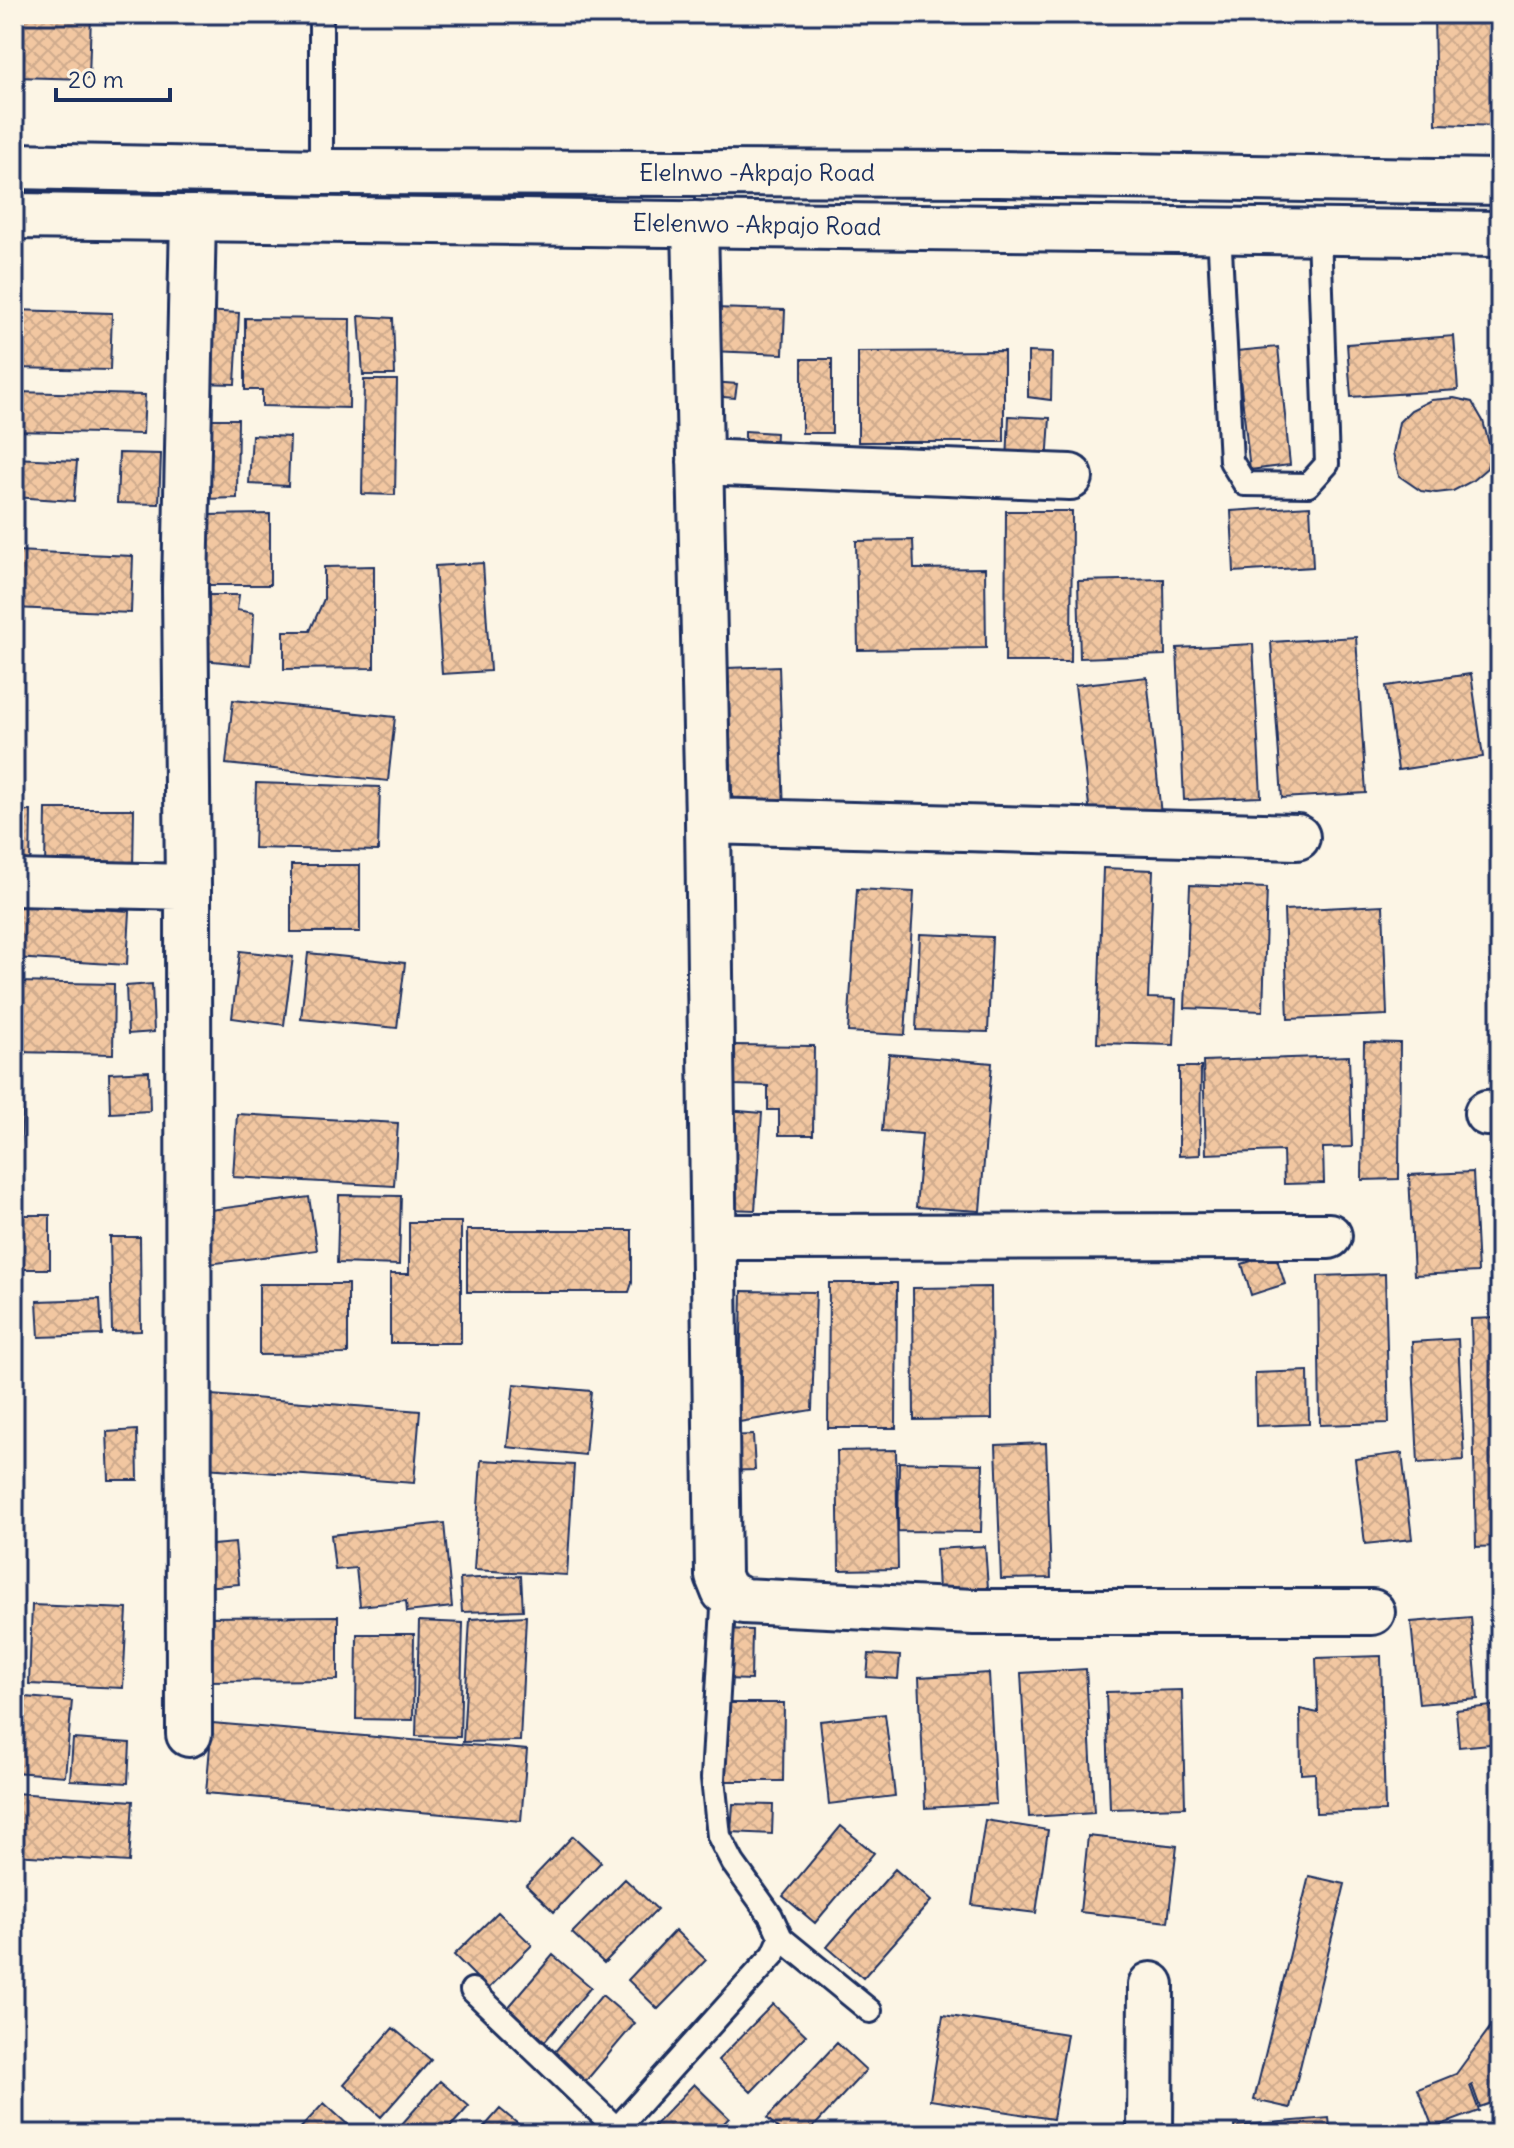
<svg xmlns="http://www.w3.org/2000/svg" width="1514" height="2148" font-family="Delius,sans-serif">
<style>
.building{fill:url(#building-cross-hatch);stroke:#1b2f5e;stroke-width:2}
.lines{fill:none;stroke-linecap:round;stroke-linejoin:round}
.service-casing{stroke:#1b2f5e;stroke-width:28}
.minor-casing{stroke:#1b2f5e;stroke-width:50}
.secondary-casing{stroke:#1b2f5e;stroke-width:50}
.service{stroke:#fcf5e5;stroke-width:22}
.minor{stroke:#fcf5e5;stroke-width:44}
.secondary{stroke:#fcf5e5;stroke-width:44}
.labels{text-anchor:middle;stroke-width:7;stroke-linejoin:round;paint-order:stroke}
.street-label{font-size:24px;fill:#1b2f5e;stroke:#fcf5e5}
</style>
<defs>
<pattern id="building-cross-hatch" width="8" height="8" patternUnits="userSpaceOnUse" patternTransform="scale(2)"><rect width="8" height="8" fill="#f2c7a1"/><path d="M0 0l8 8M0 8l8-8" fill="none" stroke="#cfab8d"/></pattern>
</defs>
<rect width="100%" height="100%" fill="#fcf5e5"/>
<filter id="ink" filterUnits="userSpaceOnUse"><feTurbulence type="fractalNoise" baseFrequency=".0125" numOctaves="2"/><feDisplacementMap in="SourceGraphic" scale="16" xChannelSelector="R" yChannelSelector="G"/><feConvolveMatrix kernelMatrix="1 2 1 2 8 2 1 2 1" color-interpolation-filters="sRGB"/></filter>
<g filter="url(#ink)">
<path class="building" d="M14 14H91L89 79 14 77Z
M1434 14H1500V126L1436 124Z
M713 308 785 310 783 354 710 351Z
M14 310 112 313 110 370 14 368Z
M203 311 239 313 235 384 199 383Z
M359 316 393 318 395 375H363Z
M245 318 350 319 349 408 262 406V390H245Z
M1454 336 1458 390 1351 397 1347 344Z
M1278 347 1290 465 1250 470 1237 351Z
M1004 351V442H858V352Z
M1028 352 1052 353 1051 400 1028 397Z
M802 359H832V433H802Z
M364 380H397L395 495 362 494Z
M712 382 737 384 735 398 711 396Z
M14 392 145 395 143 434 14 431Z
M1454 398 1472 402 1483 421 1491 451 1487 468 1472 481 1453 491 1436 493 1421 491 1399 476 1393 453 1399 422 1411 410 1431 400Z
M1009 416 1050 418 1047 464 1007 463Z
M204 419H238L237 498 204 499Z
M745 431 776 433 775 452 745 451Z
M252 435 290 437 288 486 249 484Z
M119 453 161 454 159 504 117 503Z
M14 458 77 461 74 501 14 497Z
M1310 506 1313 567 1234 572 1231 511Z
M1006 511H1072L1071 662H1005Z
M270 514V585H206L207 515Z
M913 540 914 569 985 568 986 648 858 650 856 541Z
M14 551 133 556 131 613 14 608Z
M483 563 490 671 442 674 435 566Z
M374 566V668L284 669V631H310L324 599V567Z
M1164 579 1165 655 1080 658 1078 581Z
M197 595H239L237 610 254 613 251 665 194 659Z
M1356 637 1366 793 1282 798 1271 642Z
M1253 644 1261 797 1184 800 1177 648Z
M779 666 784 813 733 814 727 668Z
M1471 674 1483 757 1398 770 1386 686Z
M1147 677 1161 815 1091 823 1075 685Z
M233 700 395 717 388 781 226 764Z
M256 783 380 787 378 851 254 848Z
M46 809H134L133 871H45Z
M14 811H31L30 869H14Z
M291 865H360V932H291Z
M1103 868 1153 870 1148 998 1176 999 1174 1045 1097 1043Z
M1190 885 1267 888 1263 1011 1185 1008Z
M857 889 914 892 905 1035 848 1032Z
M14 904 130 911 127 965 14 958Z
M1383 905 1387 1015 1288 1019 1284 910Z
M920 934 992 937 988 1032 916 1030Z
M240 951 293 957 284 1025 232 1018Z
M308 953 405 963 397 1028 301 1019Z
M15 982 114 984 113 1054 14 1052Z
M152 984 154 1032 128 1034 126 986Z
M1364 1042 1400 1043 1399 1179 1362 1180Z
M734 1045 814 1046 813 1135H779V1110H768V1086L733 1085Z
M889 1054 992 1063 980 1211 916 1207 922 1134 882 1131Z
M1349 1056 1352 1147 1323 1148 1324 1183 1284 1184 1283 1151 1206 1154 1203 1061Z
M1179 1067H1201L1200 1155 1179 1156Z
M149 1071 150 1111 110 1113 109 1073Z
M14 1076H24L20 1171H14Z
M726 1110 762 1113 755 1210 727 1209Z
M237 1114 398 1123 394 1186 233 1177Z
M1473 1172 1478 1272 1414 1275 1409 1175Z
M339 1195 401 1196 399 1265 337 1263Z
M309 1197 317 1250 209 1264 202 1211Z
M14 1215H50V1269H14Z
M409 1222H461V1343H390V1274H409Z
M467 1230H632V1283L629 1292H467Z
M110 1237H140L141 1331 112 1332Z
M1275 1253 1285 1284 1251 1295 1242 1264Z
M1385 1274 1389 1423 1320 1425 1318 1276Z
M829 1283H897L896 1428H828Z
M259 1284H348V1354L259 1355Z
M991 1287 992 1419 914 1420 913 1288Z
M742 1291 816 1292 812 1410 739 1422Z
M14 1297H17V1331H14Z
M100 1299 102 1335 39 1337 37 1301Z
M1495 1318 1500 1546 1476 1547 1471 1319Z
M1458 1339 1464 1460 1418 1463 1412 1342Z
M1308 1371 1309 1424 1256 1426 1255 1373Z
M514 1384 591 1391 585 1455 507 1447Z
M211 1395 420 1411 414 1483 205 1468Z
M137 1430 138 1480H109L107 1432Z
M753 1435 755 1470 720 1471 719 1436Z
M1046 1443 1051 1578 1001 1579 996 1445Z
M896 1450 898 1569 839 1570 837 1451Z
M1402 1453 1412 1539 1365 1544 1355 1459Z
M481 1460 574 1465 567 1575 474 1570Z
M899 1462 983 1464 981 1532 898 1531Z
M444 1523 452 1607 407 1612 406 1601 360 1606 356 1568 335 1570 331 1535Z
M235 1543 239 1584 204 1587 201 1546Z
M985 1546 988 1588 938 1591 936 1549Z
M521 1576 523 1610 462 1612 460 1579Z
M32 1605 127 1609 123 1688 29 1684Z
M338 1616V1680L201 1681 200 1617Z
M526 1616 520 1741 463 1742 470 1619Z
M1471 1617 1478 1699 1419 1704 1411 1622Z
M419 1621 463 1623 460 1737 416 1736Z
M725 1629 752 1630 751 1680 725 1679Z
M357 1634H414L413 1720 356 1719Z
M869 1654 900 1656 898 1679 867 1677Z
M1381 1656 1385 1811 1316 1813 1315 1773 1301 1774 1300 1709 1318 1713 1316 1658Z
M1086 1669 1094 1813 1029 1817 1021 1673Z
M989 1673 996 1804 925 1808 919 1677Z
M1182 1690 1185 1807 1110 1809 1106 1692Z
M14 1696 72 1701 65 1776 14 1772Z
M726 1703H784L783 1781H726Z
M1500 1705V1743L1459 1747 1456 1710Z
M885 1714 895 1796 829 1804 820 1721Z
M212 1723 527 1750 521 1821 206 1793Z
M73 1739 130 1743 128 1783 70 1780Z
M14 1793 133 1801 129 1862 14 1855Z
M733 1804 773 1805 772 1834 731 1832Z
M985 1820 1048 1830 1036 1913 972 1905Z
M841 1826 874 1853 815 1923 783 1896Z
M573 1836 601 1862 554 1912 526 1885Z
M1088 1836 1177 1846 1168 1922 1080 1912Z
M895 1869 931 1901 863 1978 827 1947Z
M1309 1876 1345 1884 1290 2108 1254 2100Z
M625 1879 657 1909 604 1963 572 1933Z
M498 1912 532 1945 488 1989 454 1955Z
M675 1930 706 1960 658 2009 628 1980Z
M553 1955 591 1987 545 2041 507 2009Z
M602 1995 635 2023 585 2082 552 2055Z
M773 2004 806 2035 751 2092 718 2060Z
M1500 2014V2100L1480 2107 1472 2085 1470 2086 1479 2111 1433 2128 1418 2089 1456 2074Z
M943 2015 1067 2034 1053 2119 930 2100Z
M393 2028 431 2060 381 2117 344 2084Z
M837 2043 866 2070 807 2134H784L767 2118Z
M440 2081 469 2106 444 2134H393Z
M694 2084 729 2118 713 2134H646Z
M324 2103 358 2134H295Z
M500 2109 530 2134H478Z
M1329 2118 1331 2134H1235L1234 2126Z"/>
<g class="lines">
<g class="service-casing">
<path id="service" d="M321 172V14
M1219 230 1231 461 1245 484 1308 485 1327 464 1319 233
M724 1591 713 1778 719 1836 733 1863 771 1916 781 1938 870 2011
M472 1990 622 2134
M612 2134 774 1954 781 1938"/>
</g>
<g class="minor-casing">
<path id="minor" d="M695 224 708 821 718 1576 724 1591 743 1601 974 1612H1372
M700 462 1070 477
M708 821 1297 837
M14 883 188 887
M1487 1113 1500 1112
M714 1237 1329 1236
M189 1734 188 887 185 588 193 218
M1150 2134 1151 1985"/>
</g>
<g class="secondary-casing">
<path id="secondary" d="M14 166 321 172 999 174 1500 182
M14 216 1500 234"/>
</g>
<use href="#service" class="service"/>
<use href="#minor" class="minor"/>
<use href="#secondary" class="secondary"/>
</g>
</g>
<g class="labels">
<g class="street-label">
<text x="757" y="181">Elelnwo -Akpajo Road</text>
<text transform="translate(757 225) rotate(1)" y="8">Elelenwo -Akpajo Road</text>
</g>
</g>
<rect width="1514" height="2148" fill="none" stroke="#fcf5e5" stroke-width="48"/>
<rect x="24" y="24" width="1466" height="2100" fill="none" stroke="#1b2f5e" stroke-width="3" filter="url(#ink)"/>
<path d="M56 88v12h114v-12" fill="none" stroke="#1b2f5e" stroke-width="4"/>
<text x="68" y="88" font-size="24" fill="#1b2f5e" stroke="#fcf5e5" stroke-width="6" paint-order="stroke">20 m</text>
</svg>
